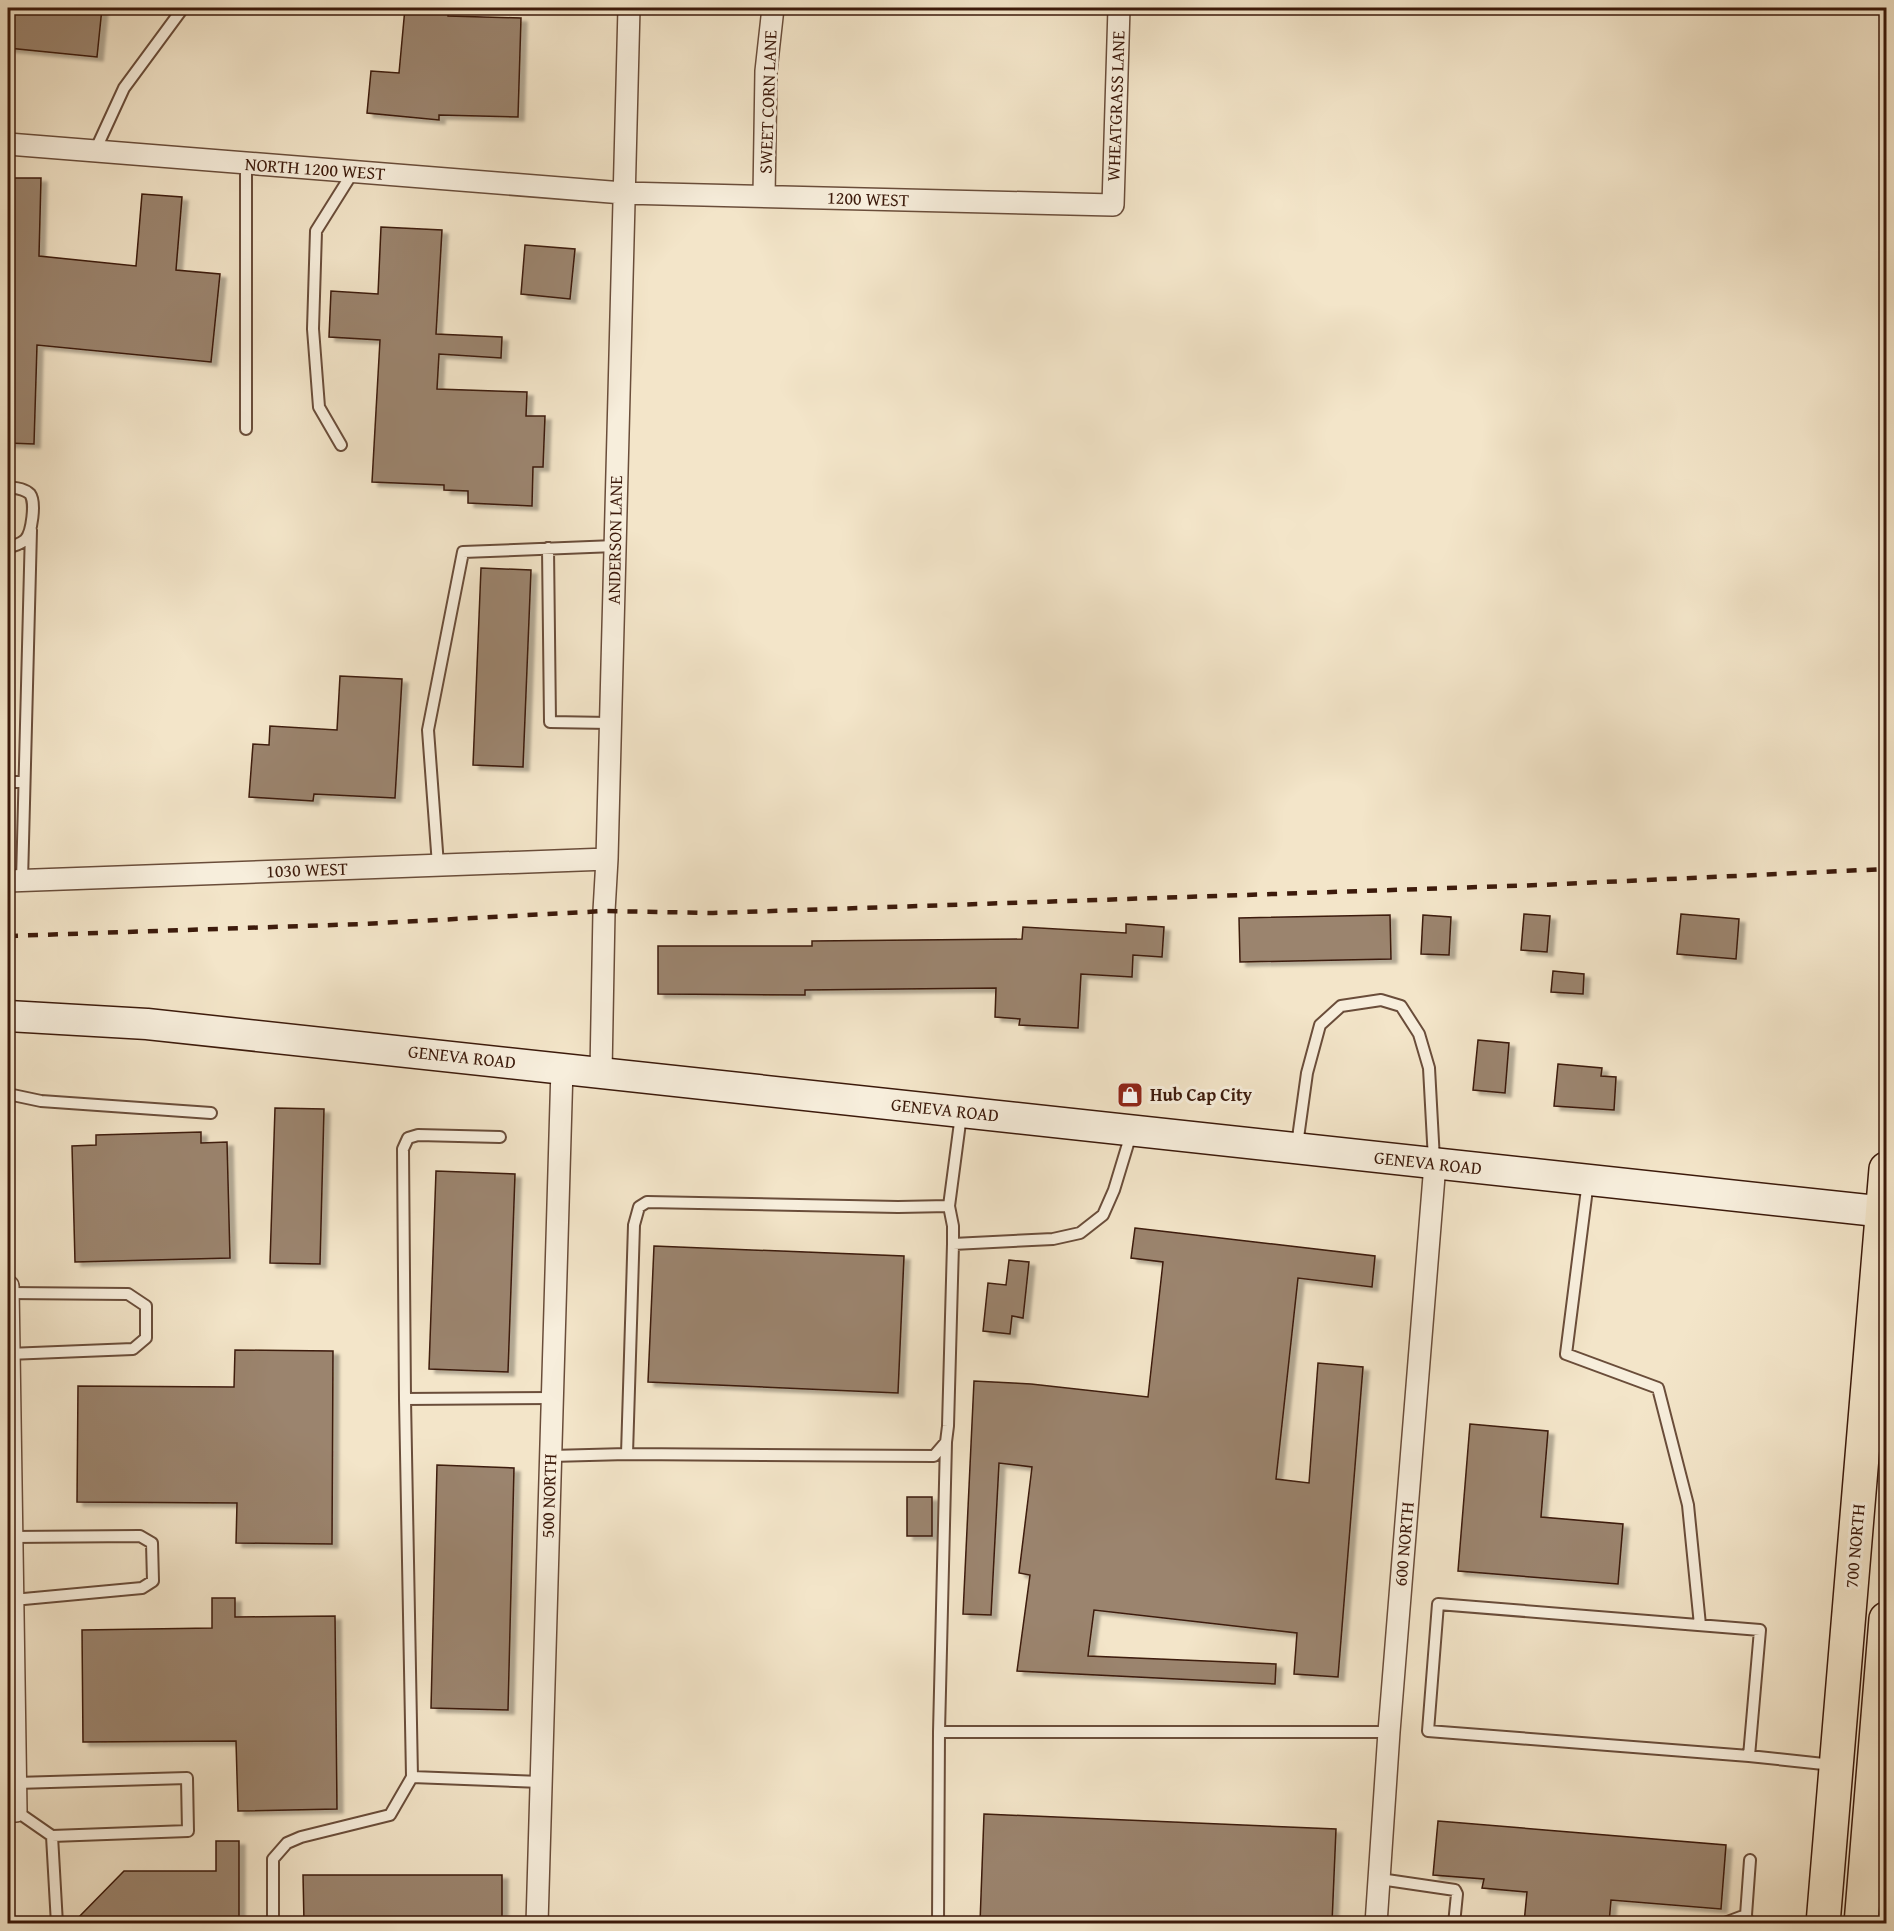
<svg xmlns="http://www.w3.org/2000/svg" width="1894" height="1931" font-family="'Gentium Book Plus',serif">
<style>
.building{fill:#9b846e;stroke:#3c1a0b;stroke-width:1.5;filter:url(#shadow)}
.lines{fill:none;stroke-linecap:round;stroke-linejoin:round}
.service-casing{stroke:#6a4d3a;stroke-width:14}
.minor-casing{stroke:#6a4d3a;stroke-width:24}
.secondary-casing{stroke:#3c1a0b;stroke-width:33}
.primary-casing{stroke:#3c1a0b;stroke-width:36}
.service{stroke:#f7eedc;stroke-width:10}
.minor{stroke:#f7eedc;stroke-width:21}
.secondary{stroke:#f7eedc;stroke-width:30}
.primary{stroke:#f3e5c9;stroke-width:33}
.rail{stroke:#3c1a0b;stroke-width:4.5;stroke-dasharray:10 10;stroke-linecap:butt}
.labels{text-anchor:middle;stroke-width:6;stroke-linejoin:round;paint-order:stroke}
.street-label{font-size:18px;fill:#3c1a0b;stroke:#f7eedc}
.poi-label{font-size:18px;font-weight:bold;fill:#3c1a0b;stroke:#f7eedc;text-anchor:start}
</style>
<defs>
<filter id="shadow"><feDropShadow dx="6" dy="4" stdDeviation="1.5" flood-color="#0004"/></filter>
</defs>
<rect width="100%" height="100%" fill="#f3e5c9"/>
<filter id="stains"><feTurbulence type="fractalNoise" baseFrequency=".00333" numOctaves="4"/><feColorMatrix values="0 0 0 0 .2 0 0 0 0 .09 0 0 0 0 .02 0 0 0 .5 -.17"/></filter>
<radialGradient id="worn" r=".72"><stop offset=".6" stop-color="#630" stop-opacity="0"/><stop offset="1" stop-color="#630" stop-opacity=".3"/></radialGradient>
<path class="building" d="M8 8H102L97 57 8 48Z
M405 8H448V16L521 18 518 117 439 115V120L367 113 371 71 399 73Z
M8 178H41L39 256 136 266 142 194 182 197 176 270 220 274 211 362 37 345 34 444 8 443Z
M381 227 442 230 436 334 502 337 501 358 439 354 437 389 527 392 526 416H545L543 467H533L532 506 468 503V491L444 490V485L372 482 380 340 329 337 331 291 378 294Z
M525 245 575 249 570 299 521 294Z
M481 568 531 570 523 767 473 765Z
M340 676 402 679 395 798 314 794 313 801 249 797 253 744 269 745 270 726 337 730Z
M1524 914 1550 916 1547 952 1521 950Z
M1681 914 1739 919 1736 959 1677 954Z
M1390 915 1391 959 1240 962 1239 918Z
M1423 915 1451 917 1449 955 1421 954Z
M1126 924 1164 927 1162 957 1133 955 1132 977 1081 974 1078 1028 1019 1025 1020 1019 995 1017 996 988 805 990V995L658 994V946H812V941L1022 939 1023 927 1126 933Z
M1553 971 1584 974 1583 994 1551 992Z
M1478 1040 1509 1043 1505 1093 1473 1090Z
M1558 1064 1602 1068 1601 1076 1616 1077 1614 1110 1554 1106Z
M275 1108 324 1109 320 1264 270 1263Z
M201 1132V1143L227 1142 230 1258 75 1262 72 1146 96 1145V1135Z
M436 1171 515 1174 508 1372 429 1369Z
M1135 1228 1375 1256 1372 1287 1298 1278 1276 1479 1309 1483 1318 1363 1363 1367 1338 1677 1294 1674 1297 1633 1094 1610 1088 1656 1276 1664 1275 1684 1017 1671 1030 1575 1019 1573 1032 1467 999 1463 991 1615 963 1614 974 1381 1031 1384 1148 1397 1163 1262 1131 1258Z
M654 1246 904 1256 898 1393 648 1382Z
M1009 1260 1029 1262 1023 1318 1012 1316 1010 1334 983 1331 988 1283 1006 1285Z
M235 1350 333 1351 332 1544 236 1543 237 1503 77 1502 78 1386 234 1387Z
M1470 1424 1548 1431 1541 1517 1623 1524 1618 1584 1458 1571Z
M437 1465 514 1468 508 1710 431 1708Z
M907 1497H932V1536H907Z
M212 1598H235V1617L335 1616 337 1809 238 1811 236 1741 83 1742 82 1630 212 1628Z
M984 1814 1336 1829 1332 1923H980Z
M1438 1821 1726 1845 1721 1909 1611 1900 1609 1923H1524L1527 1892 1482 1888 1484 1879 1433 1875Z
M216 1841H239V1923H73L124 1871H216Z
M303 1875H502V1923H304Z"/>
<g class="lines">
<g class="service-casing">
<path id="service" d="M95 151 124 88 183 8
M246 429V164
M341 445 319 407 313 329 316 231 353 172
M8 487C15 488 24 488 30 494 36 502 32 533 25 540 20 544 14 546 8 547
M548 548 550 722 610 723
M8 782H24
M438 865 428 730 463 552 615 546
M22 881 31 530
M8 1094 41 1101 211 1113
M1297 1145 1307 1073 1320 1025 1341 1006 1381 1000 1401 1006 1419 1034 1429 1068 1434 1160
M1588 1181 1566 1354 1658 1388 1688 1505 1700 1625
M949 1206 961 1115
M8 1293 128 1294 146 1306V1338L133 1349 8 1354
M405 1399 403 1149 408 1138 418 1135 500 1137
M627 1454 934 1456 946 1442 948 1426 953 1244
M551 1456 627 1454 634 1225 639 1207 647 1202 898 1207 949 1206 953 1226V1244L1053 1239 1080 1233 1103 1215 1114 1190 1131 1134
M11 1537 140 1536 152 1543 153 1581 142 1588 13 1600
M939 1732 946 1442
M1749 1756 1760 1630 1438 1604 1428 1731 1749 1756 1833 1765
M541 1782 412 1777 405 1399 552 1398
M16 1783 187 1778 188 1831 52 1836
M16 1811 52 1836 57 1924
M1380 1879 1455 1890 1457 1894 1454 1924
M273 1924V1859L287 1843 301 1837 390 1815 412 1777
M938 1924 939 1732H1389
M1722 1924 1746 1915
M1748 1924 1746 1915 1750 1860"/>
</g>
<g class="minor-casing">
<path id="minor" d="M8 144 623 193 1113 205 1119 8
M764 196 766 71 773 8
M8 881 607 859
M601 1072 604 911 607 859 629 8
M8 1286 16 1811H8
M537 1924 562 1068
M1376 1924 1389 1732 1435 1164"/>
</g>
<g class="secondary-casing">
<path id="secondary" d="M8 1016 147 1024 1886 1212"/>
</g>
<g class="primary-casing">
<path id="primary" d="M1823 1924 1886 1169
M1861 1924 1886 1619"/>
</g>
<use href="#service" class="service"/>
<use href="#minor" class="minor"/>
<use href="#secondary" class="secondary"/>
<use href="#primary" class="primary"/>
<path class="rail" d="M8 936 362 924 604 911 713 913 1539 885 1886 869"/>
</g>
<defs>
<g id="shop-square" transform="scale(1.35)"><rect x="-9" y="-9" width="18" height="18" rx="4" fill="#8f2418" stroke="#f7eedc"/><path d="M-5-2.5h2.3a2.7 3.5 0 0 1 5.4 0H5L5.5 6h-11ZM-1.5-2.5h3a1.5 2.3 0 0 0-3 0Z" fill="#fff"/></g>
</defs>
<g fill-rule="evenodd">
<use href="#shop-square" x="1130" y="1095"/>
</g>
<g class="labels">
<g class="street-label">
<text transform="translate(768 102) rotate(-88)" y="6">SWEET CORN LANE</text>
<text transform="translate(1116 106) rotate(-88)" y="6">WHEATGRASS LANE</text>
<text transform="translate(315 169) rotate(4)" y="6">NORTH 1200 WEST</text>
<text transform="translate(868 199) rotate(2)" y="6">1200 WEST</text>
<text transform="translate(615 540) rotate(-89)" y="6">ANDERSON LANE</text>
<text transform="translate(307 870) rotate(-2)" y="6">1030 WEST</text>
<text transform="translate(462 1057) rotate(6)" y="6">GENEVA ROAD</text>
<text transform="translate(945 1110) rotate(6)" y="6">GENEVA ROAD</text>
<text transform="translate(1428 1163) rotate(6)" y="6">GENEVA ROAD</text>
<text transform="translate(549 1496) rotate(-88)" y="6">500 NORTH</text>
<text transform="translate(1404 1544) rotate(-85)" y="6">600 NORTH</text>
<text transform="translate(1855 1546) rotate(-85)" y="6">700 NORTH</text>
</g>
<g class="poi-label">
<text x="1150" y="1101">Hub Cap City</text>
</g>
</g>
<rect width="1894" height="1931" fill="none" stroke="#f3e5c9" stroke-width="30"/>
<rect x="9" y="9" width="1876" height="1913" fill="none" stroke="#3c1a0b" stroke-width="3"/>
<rect x="15" y="15" width="1864" height="1901" fill="none" stroke="#3c1a0b" stroke-width="1.5"/>
<rect width="100%" height="100%" filter="url(#stains)"/>
<rect width="100%" height="100%" fill="url(#worn)"/>
</svg>
